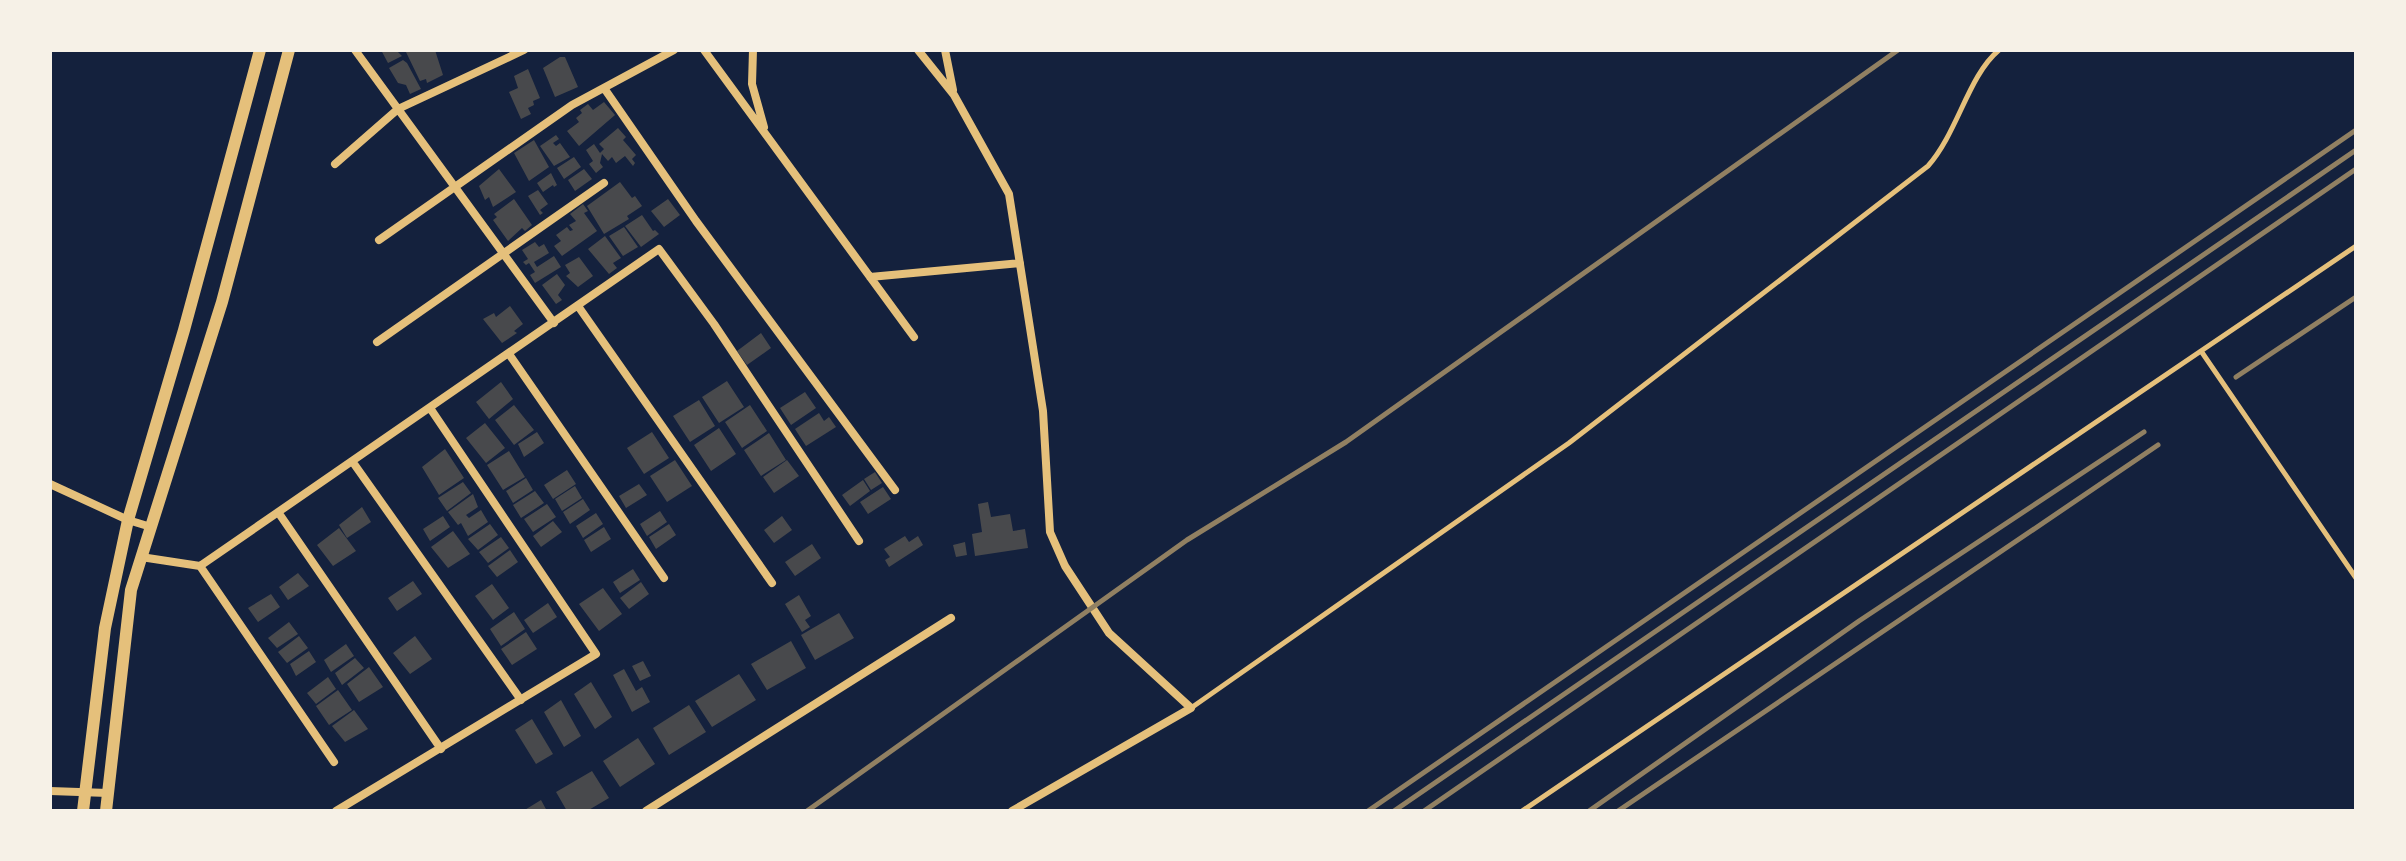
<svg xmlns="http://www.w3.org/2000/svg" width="2406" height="861" font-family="'DM Sans',sans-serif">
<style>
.building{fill:#48494c}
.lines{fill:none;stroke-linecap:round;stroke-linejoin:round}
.service{stroke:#e5c07b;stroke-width:5}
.minor{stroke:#e5c07b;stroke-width:8}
.tertiary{stroke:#e5c07b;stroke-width:12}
.rail{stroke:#918062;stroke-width:5}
</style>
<rect width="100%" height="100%" fill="#14213d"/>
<path class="building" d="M381 50H396L402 56 388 63Z
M405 50H435L443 75 427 83 426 79 420 81Z
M560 57H565L578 87 555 97 543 68Z
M403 60 407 63 421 89 410 94 406 85 398 83 389 68Z
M528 69 540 98 533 101 534 105 528 108 531 114 521 119 509 92 518 88 514 76Z
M604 102 615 115 579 146 567 131 579 122 576 118 582 113 580 110 588 104 593 110Z
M618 128 626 137 623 140 636 155 632 159 635 163 633 166 625 156 616 163 612 157 608 161 602 154 600 163 603 167 596 173 589 164 593 161 586 150 594 144 600 153 604 149 599 144Z
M556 135 559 139 553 143 556 146 560 143 570 157 554 166 540 146Z
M534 140 549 167 529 181 514 153Z
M574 157 581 167 564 179 557 168Z
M499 169 516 192 493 207 489 197 485 200 479 186Z
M584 169 592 179 575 191 568 180Z
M551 173 557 185 554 187 553 185 543 192 537 183Z
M620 182 632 198 635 196 642 206 627 216 629 219 604 234 587 206Z
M538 190 548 204 540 210 543 213 540 215 528 196Z
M514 199 532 225 525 231 522 228 508 241 493 220 497 217 494 214Z
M668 199 680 215 664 227 651 211Z
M583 204 588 211 584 213 597 231 562 256 554 246 561 241 556 235 567 227 570 231 573 230 569 225 576 221 570 214Z
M642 215 653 231 655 230 659 234 641 247 625 226Z
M624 227 638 247 623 256 609 236Z
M605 236 621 258 613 263 617 268 609 274 588 249Z
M535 242 539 247 544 244 549 253 534 262 537 267 554 256 561 267 535 283 530 275 535 272 529 263 526 265 523 262 528 259 522 250Z
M579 257 593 276 578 287 566 276 570 273 565 265Z
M557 274 565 285 558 295 562 300 556 304 542 285Z
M510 306 523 324 514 331 517 333 502 343 483 319 494 313 496 317Z
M761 333 771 348 747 365 737 351Z
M727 381 744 407 719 423 702 397Z
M501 382 513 399 489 419 476 402Z
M805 392 816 408 791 425 780 408Z
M699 400 715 426 690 442 673 416Z
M514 405 534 430 514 445 495 420Z
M750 405 767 431 742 448 725 422Z
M819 413 824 421 829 417 836 427 806 446 795 429Z
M485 423 505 448 486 463 466 438Z
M719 428 736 454 711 471 694 445Z
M537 432 544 443 524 457 518 444Z
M652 432 669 458 644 474 627 448Z
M769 433 786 460 761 476 744 450Z
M445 449 464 478 439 495 422 467Z
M509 451 525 477 503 490 487 465Z
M675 460 692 486 667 502 650 476Z
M787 460 799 476 774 493 763 477Z
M567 470 576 484 553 499 544 485Z
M875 472 882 483 871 490 864 479Z
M526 478 533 490 513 503 506 491Z
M863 480 870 491 850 506 842 495Z
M463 482 471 493 447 511 438 498Z
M639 484 647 495 626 508 619 496Z
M575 486 582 498 562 511 555 499Z
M883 487 891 499 868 514 860 502Z
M535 491 544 503 521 518 513 505Z
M473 494 478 507 466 515 469 518 481 510 488 522 468 536 461 523 458 525 448 512Z
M583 499 590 510 570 524 563 512Z
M988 502 991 517 1010 514 1013 531 1025 529 1028 548 975 556 972 534 982 532 978 504Z
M547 504 556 517 533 532 524 519Z
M362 507 371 522 347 538 339 525Z
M660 511 667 522 647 536 640 524Z
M596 513 603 524 583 538 576 526Z
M443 516 450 527 430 541 423 529Z
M782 516 792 530 774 543 764 530Z
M553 521 562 532 541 547 533 536Z
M490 524 498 535 478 550 468 539Z
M669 524 676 535 656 549 649 537Z
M604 527 611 539 591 552 584 540Z
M339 528 356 551 333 566 317 545Z
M453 531 470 554 448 568 431 547Z
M905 536 909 542 918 536 923 545 889 567 885 560 890 557 884 549Z
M501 537 509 548 488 563 479 552Z
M965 542 967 555 956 557 953 545Z
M812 544 821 558 795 576 785 562Z
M510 550 518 562 497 577 488 566Z
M633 569 640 580 620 593 613 582Z
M298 573 309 586 288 600 279 587Z
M413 581 422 594 397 611 388 598Z
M641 582 649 594 629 609 620 598Z
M492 584 509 608 493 620 475 596Z
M603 588 622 614 599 631 579 604Z
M271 594 280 607 258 622 248 608Z
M799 595 811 616 805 620 810 627 802 632 785 604Z
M548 603 557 617 533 633 524 620Z
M514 612 525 629 501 646 490 629Z
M839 613 854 638 815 660 801 635Z
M289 622 298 634 277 648 268 638Z
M526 632 537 649 512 665 501 649Z
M299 636 308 648 287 663 278 652Z
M415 636 432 659 410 674 393 653Z
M791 641 806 668 767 690 751 664Z
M346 644 354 656 331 672 324 660Z
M309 651 316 662 296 676 290 664Z
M355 658 364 668 342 685 335 673Z
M643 661 651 676 640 681 632 666Z
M369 667 383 687 359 702 347 684Z
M624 669 636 691 642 687 650 702 632 712 613 675Z
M739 674 756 700 712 727 695 701Z
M328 677 336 689 316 704 307 693Z
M591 682 612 717 595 729 574 694Z
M338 690 352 710 329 725 316 706Z
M561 700 581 736 564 747 544 712Z
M689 705 706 732 669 755 653 728Z
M354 710 368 729 345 742 332 726Z
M532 719 553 754 536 764 515 730Z
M638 738 655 764 620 787 603 761Z
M592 771 609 798 587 811H567L556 792Z
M541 800 547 811H523Z"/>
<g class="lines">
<path class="service" d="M2201 351 2356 578
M1191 708 1569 443 1928 166C1958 132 1968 76 1999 50
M1522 811 2356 246"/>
<path class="minor" d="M355 50 554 323
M704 50 914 337
M753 50 752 84 764 127
M918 50 954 95 1009 194 1043 411 1050 532 1065 566 1109 633 1191 708 1012 811
M945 50 953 90
M604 88 696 221 895 490
M335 164 398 109 524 50
M379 240 572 105 674 50
M870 277 1020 263
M578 306 772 583
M377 342 604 183
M509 354 664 578
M352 461 521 700
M50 484 128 520 151 527
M278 512 441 749
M141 557 200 566 334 762
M200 566 659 249 714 324 859 541
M50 791 108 793
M336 811 596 654 430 408
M646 811 951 618"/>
<path class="tertiary" d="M83 811 105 628 128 520 184 330 260 50
M106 811 131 590 222 302 289 50"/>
<path class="rail" d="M2236 377 2356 297
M807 811 1187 540 1346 442 1898 50
M1368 811 2356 130
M1394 811 2356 150
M1424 811 2356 169
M1589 811 1859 621 2144 432
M1618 811 2158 445"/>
</g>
<rect width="2406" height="861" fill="none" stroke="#f6f1e7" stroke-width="104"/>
</svg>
